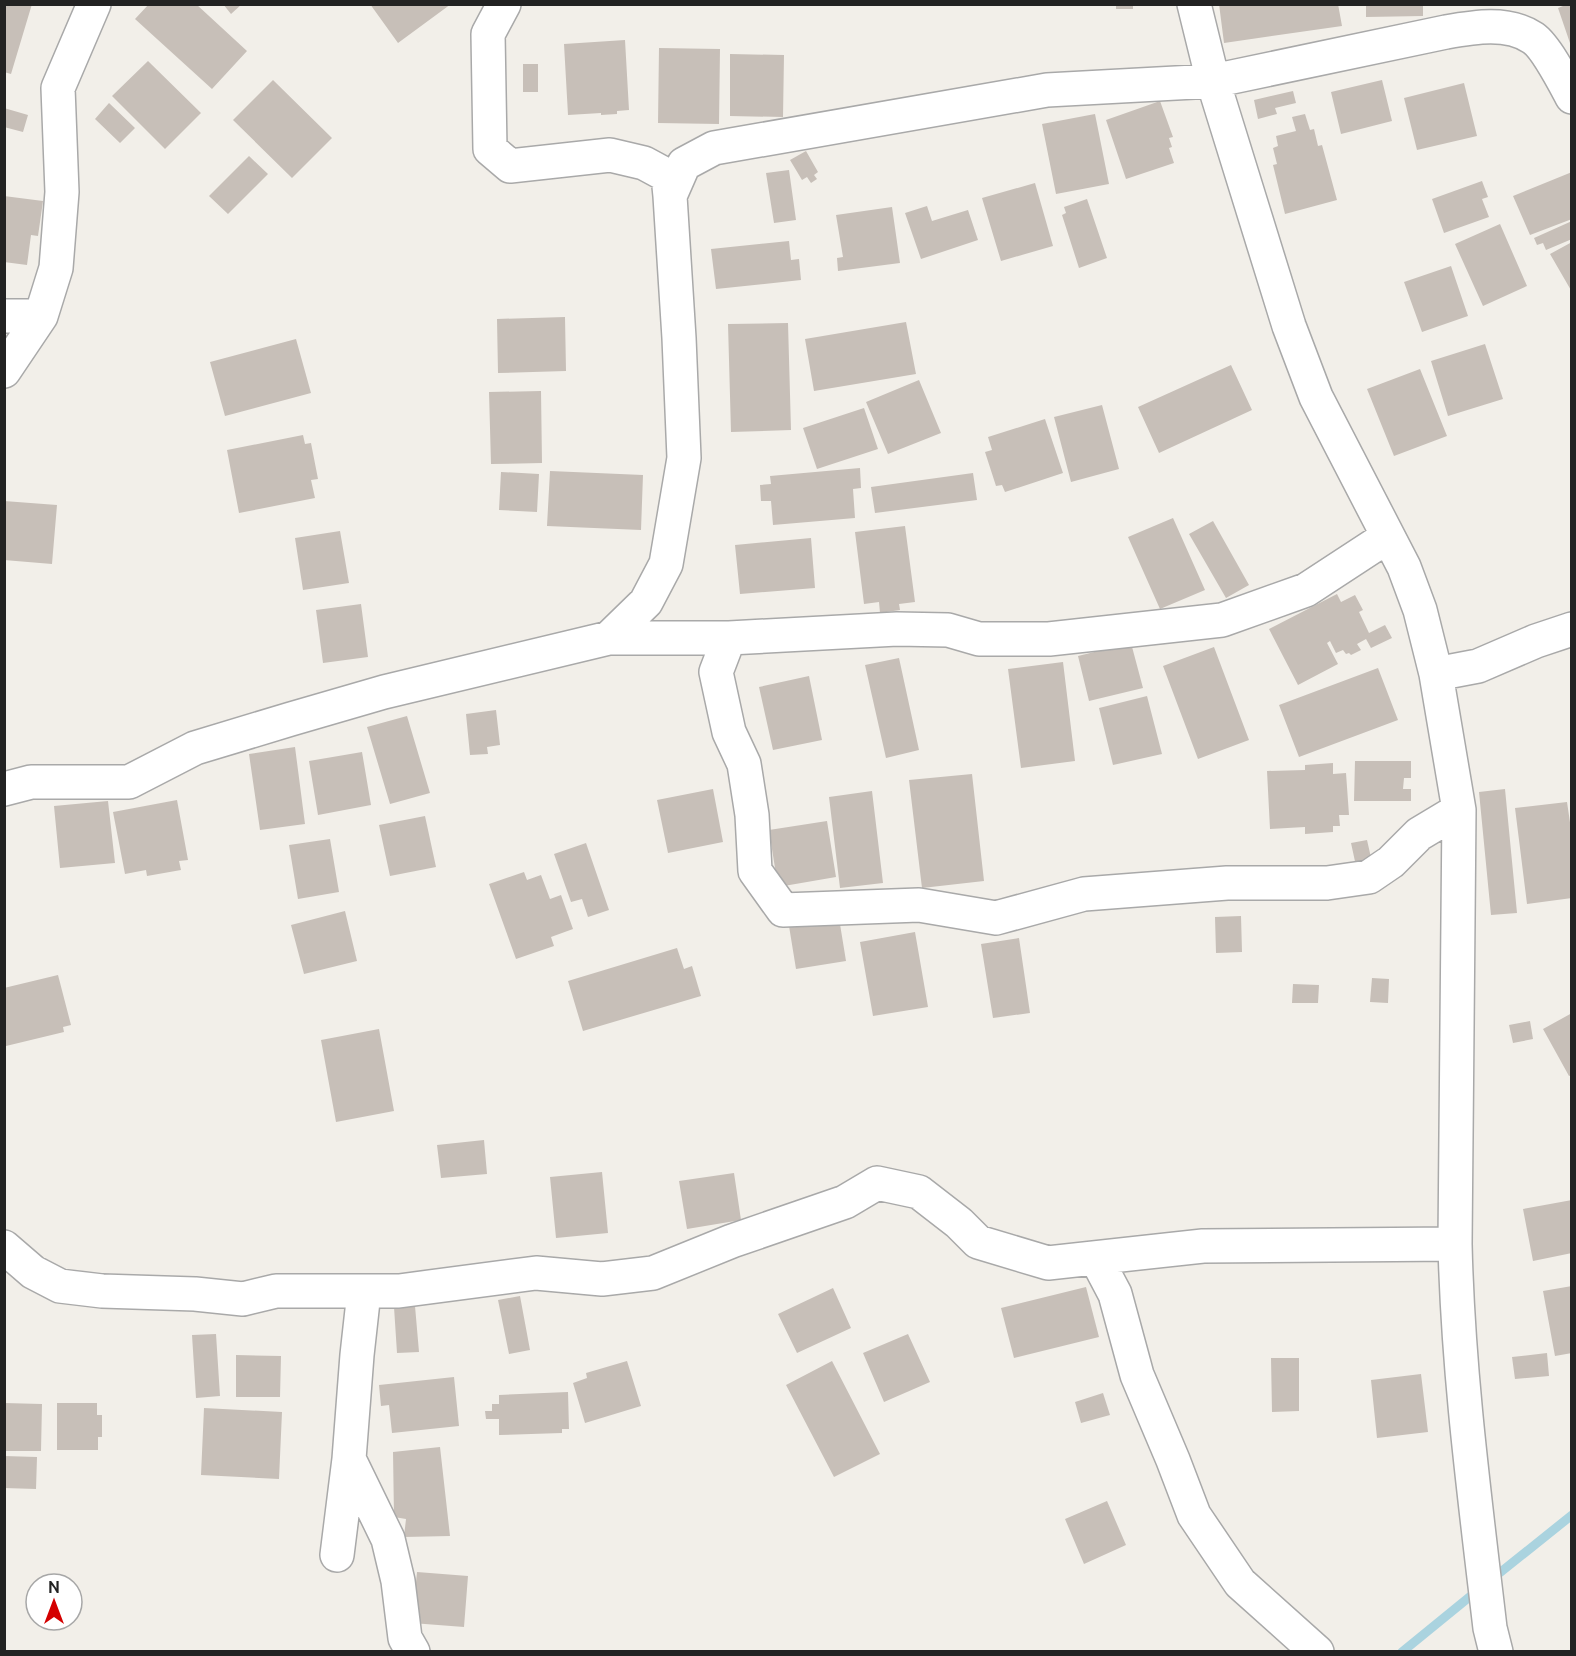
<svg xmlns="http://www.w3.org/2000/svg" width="1576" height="1656" font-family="Ubuntu,sans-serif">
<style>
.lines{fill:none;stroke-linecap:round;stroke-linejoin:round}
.stream{stroke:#aad3df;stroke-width:9}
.building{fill:#c7bfb8}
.minor-casing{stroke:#a9a9a9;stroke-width:36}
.minor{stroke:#fff;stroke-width:33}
</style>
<rect width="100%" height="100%" fill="#f2efe9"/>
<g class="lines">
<path class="stream" d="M1492 1579 1572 1515
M1402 1652 1478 1590"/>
</g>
<path class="building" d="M4 4H32L11 74 4 72Z
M149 4H196L247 51 212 89 135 19Z
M223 4H242L231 14Z
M370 4H451L398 43Z
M1116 4H1133V9H1116Z
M1219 4H1338L1342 26 1224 43Z
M1366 4H1423V16L1366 17Z
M1568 4H1572L1571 46 1558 8Z
M625 40 629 110 617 111V114L601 115V113L568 115 564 44Z
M659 48 720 49 719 124 658 123Z
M730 54 784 55 783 117 730 116Z
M148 61 201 113 165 149 112 96Z
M523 64H538V92H523Z
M273 80 332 138 292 178 233 120Z
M1382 80 1392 121 1341 134 1331 92Z
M1464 83 1477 136 1417 150 1404 98Z
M1293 91 1296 103 1275 108 1277 114 1258 119 1254 100Z
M1160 101 1173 137 1169 138 1172 147 1169 148 1174 163 1126 179 1106 120Z
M109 103 135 128 120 143 95 119Z
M4 108 28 115 23 132 4 127Z
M1095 114 1109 184 1056 194 1042 124Z
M1305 114 1310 130 1314 129 1318 146 1322 145 1337 200 1285 214 1273 165 1277 164 1273 148 1278 146 1276 136 1296 131 1292 117Z
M806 151 818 172 814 175 817 179 811 183 807 177 802 180 790 160Z
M249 156 268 174 228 214 209 196Z
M789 170 796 220 774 223 766 173Z
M1572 172V219L1530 235 1513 196Z
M1482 181 1488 197 1482 199 1489 217 1444 233 1432 199Z
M1035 183 1053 246 1001 261 982 198Z
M4 196 43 201 38 236 31 235 27 265 4 262Z
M1087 199 1107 258 1079 268 1062 215 1066 213 1064 207Z
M927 206 932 221 968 210 978 240 921 259 905 213Z
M892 207 900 263 838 271 837 258 843 257 836 215Z
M1572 221V239L1546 250 1543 243 1537 245 1534 238Z
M1500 224 1527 286 1483 306 1455 244Z
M789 241 791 260 799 259 801 280 716 289 711 249Z
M1572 242V292L1550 254Z
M1451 266 1468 316 1422 332 1404 282Z
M565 317 566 371 498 373 497 319Z
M906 322 916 374 814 391 805 339Z
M788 323 791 430 731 432 728 324Z
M296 339 311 393 225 416 210 362Z
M1485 344 1503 399 1448 416 1431 361Z
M1231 365 1252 410 1159 453 1138 407Z
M1420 369 1447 436 1394 456 1367 389Z
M919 380 941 433 888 454 866 402Z
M541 391 542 463 491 464 489 392Z
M1102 405 1119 469 1071 482 1054 417Z
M864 408 878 449 817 469 803 428Z
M1045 419 1063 473 1005 492 1002 485 996 486 985 452 992 450 988 437Z
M303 435 305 444 311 443 318 479 311 480 315 498 239 513 227 450Z
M860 468 861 488 853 489 855 518 773 525 771 501H761L760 485 771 484 770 476Z
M550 471 643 475 641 530 547 526Z
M501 472 539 474 537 512 499 510Z
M973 473 977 500 875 513 871 487Z
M4 501 57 505 52 564 4 560Z
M1173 518 1205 590 1160 609 1128 537Z
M1213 521 1249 585 1226 598 1189 534Z
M905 526 915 602 899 604 900 610 880 613 879 602 864 604 855 532Z
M340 531 349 583 303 590 295 538Z
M811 538 815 588 740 594 735 545Z
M1337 594 1341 602 1355 595 1363 610 1359 612 1369 633 1385 625 1392 638 1371 648 1366 639 1357 644 1361 650 1351 655 1349 653 1346 654 1343 650 1336 653 1330 641 1327 643 1338 664 1298 685 1269 629Z
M361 604 368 657 323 663 316 610Z
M1131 643 1143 688 1089 701 1078 656Z
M1214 647 1249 740 1198 759 1163 666Z
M899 658 919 750 886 758 865 665Z
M1063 662 1075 761 1021 768 1008 669Z
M1378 668 1398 720 1299 757 1279 705Z
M809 676 822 740 773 750 759 687Z
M1147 696 1162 754 1113 765 1099 708Z
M496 710 500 745 487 747 488 754 470 755 466 714Z
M407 716 430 793 390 804 367 727Z
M295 747 305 824 260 830 249 754Z
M362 752 371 805 318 815 309 761Z
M1355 761H1411V778H1404L1403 789H1411V801H1354Z
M1333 763V774L1346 773 1349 815H1339L1340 826H1333V832L1305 834V827L1270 829 1267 771 1305 770V765Z
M972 774 984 881 922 888 909 780Z
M713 789 723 842 668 853 657 800Z
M1505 789 1517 913 1491 915 1479 792Z
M872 791 883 883 840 888 829 797Z
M177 800 188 860 179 861 181 870 147 876 146 870 125 874 113 812Z
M108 801 115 863 60 868 54 806Z
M1567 802 1572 836V898L1527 904 1515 808Z
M425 816 436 867 390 876 379 825Z
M827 821 836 877 778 887 769 830Z
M330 839 339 892 298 899 289 845Z
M1367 840 1372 862 1356 866 1351 843Z
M586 843 609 910 588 917 582 899 571 902 554 854Z
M524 872 527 880 541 875 550 899 561 895 573 929 551 937 554 946 516 959 489 884Z
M345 911 357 961 304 974 291 925Z
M1241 916 1242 952 1216 953 1215 917Z
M839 918 846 961 796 969 789 926Z
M915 932 928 1007 873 1016 860 942Z
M1019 938 1030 1013 993 1018 981 944Z
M677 948 684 969 692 966 701 996 583 1031 568 981Z
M58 975 71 1025 63 1027 64 1032 6 1046 4 1039V988Z
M1372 978 1389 979 1388 1003 1370 1002Z
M1293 984 1319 985 1318 1003H1292Z
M1572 1013V1075L1569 1076 1543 1029Z
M1530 1021 1533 1039 1513 1043 1509 1025Z
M379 1029 394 1111 336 1122 321 1040Z
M484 1140 487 1174 441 1178 437 1145Z
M602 1172 608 1233 556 1238 550 1177Z
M734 1173 741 1220 687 1229 679 1181Z
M1572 1200V1253L1533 1261 1523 1209Z
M1572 1286V1353L1555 1356 1543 1291Z
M1086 1287 1099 1337 1014 1358 1001 1308Z
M833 1288 851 1328 797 1353 778 1314Z
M520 1296 530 1350 509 1354 498 1300Z
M415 1306 419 1352 397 1353 394 1307Z
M216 1334 220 1396 196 1398 192 1335Z
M908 1334 930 1382 884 1402 863 1353Z
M1547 1353 1549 1376 1515 1379 1512 1357Z
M236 1355 281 1356 280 1397H236Z
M1271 1358H1299V1411L1272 1412Z
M627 1361 641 1406 585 1423 573 1383 587 1378 586 1373Z
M832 1361 880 1454 834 1477 786 1385Z
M1421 1374 1428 1432 1377 1438 1371 1380Z
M454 1377 459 1426 392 1433 389 1405 381 1406 379 1385Z
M568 1392 569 1429H562V1433L499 1435V1419H486L485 1411H492V1404H499V1395Z
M1103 1393 1110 1415 1081 1423 1075 1402Z
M4 1403 42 1404 41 1451H4Z
M57 1403H97V1415H102V1437H98V1450H57Z
M204 1408 282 1412 279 1479 201 1475Z
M440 1447 450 1536 404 1537 406 1519 394 1517 393 1452Z
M4 1456 37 1457 36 1489 4 1488Z
M1107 1501 1126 1545 1084 1564 1065 1519Z
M417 1572 468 1576 464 1627 412 1623Z"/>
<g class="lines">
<g class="minor-casing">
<path id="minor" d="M504 4 488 34 490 149 510 166 610 155 644 163 668 176 670 196
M1194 4 1213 81 1289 326 1316 397 1404 567 1420 610 1436 674 1459 810 1455 1244C1458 1373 1475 1500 1490 1628L1496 1652
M4 316H41
M4 371 41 316 56 268 62 192 58 88 94 4
M609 638H729L897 629 948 630 979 639H1049L1222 620 1306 590 1387 537
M729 638 716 672 729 732 744 764 752 815 755 871 783 910 919 905 996 918 1084 894 1227 883H1327L1369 877 1391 862 1419 834 1459 810
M1436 674 1478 666 1536 641 1572 629
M4 789 31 782H129L195 748 291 719 384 692 609 638 646 602 666 564 684 458 679 338 670 196 684 164 714 148 1047 90 1213 81 1446 32C1474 27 1508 21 1533 38 1546 47 1564 82 1572 97
M4 1247 33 1272 60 1286 102 1291 195 1294 243 1299 276 1291H399L536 1273 602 1279 653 1273 732 1241 845 1202 877 1183 919 1192 959 1223 978 1242 1048 1263 1203 1246 1455 1244
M1096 1258 1115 1294 1137 1375 1173 1460 1194 1515 1240 1583 1317 1652
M349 1459 388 1539 398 1581 405 1638 413 1652
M337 1555 349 1459 357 1355 364 1292"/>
</g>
<use href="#minor" class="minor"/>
</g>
<rect width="1576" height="1656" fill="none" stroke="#222222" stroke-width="12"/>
<g transform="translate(54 1602)"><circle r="28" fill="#ffffff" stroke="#a7a7a7" stroke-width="1.5"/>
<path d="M0-4.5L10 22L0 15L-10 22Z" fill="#d40000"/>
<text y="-9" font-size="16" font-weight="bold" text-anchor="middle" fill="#222222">N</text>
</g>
</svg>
